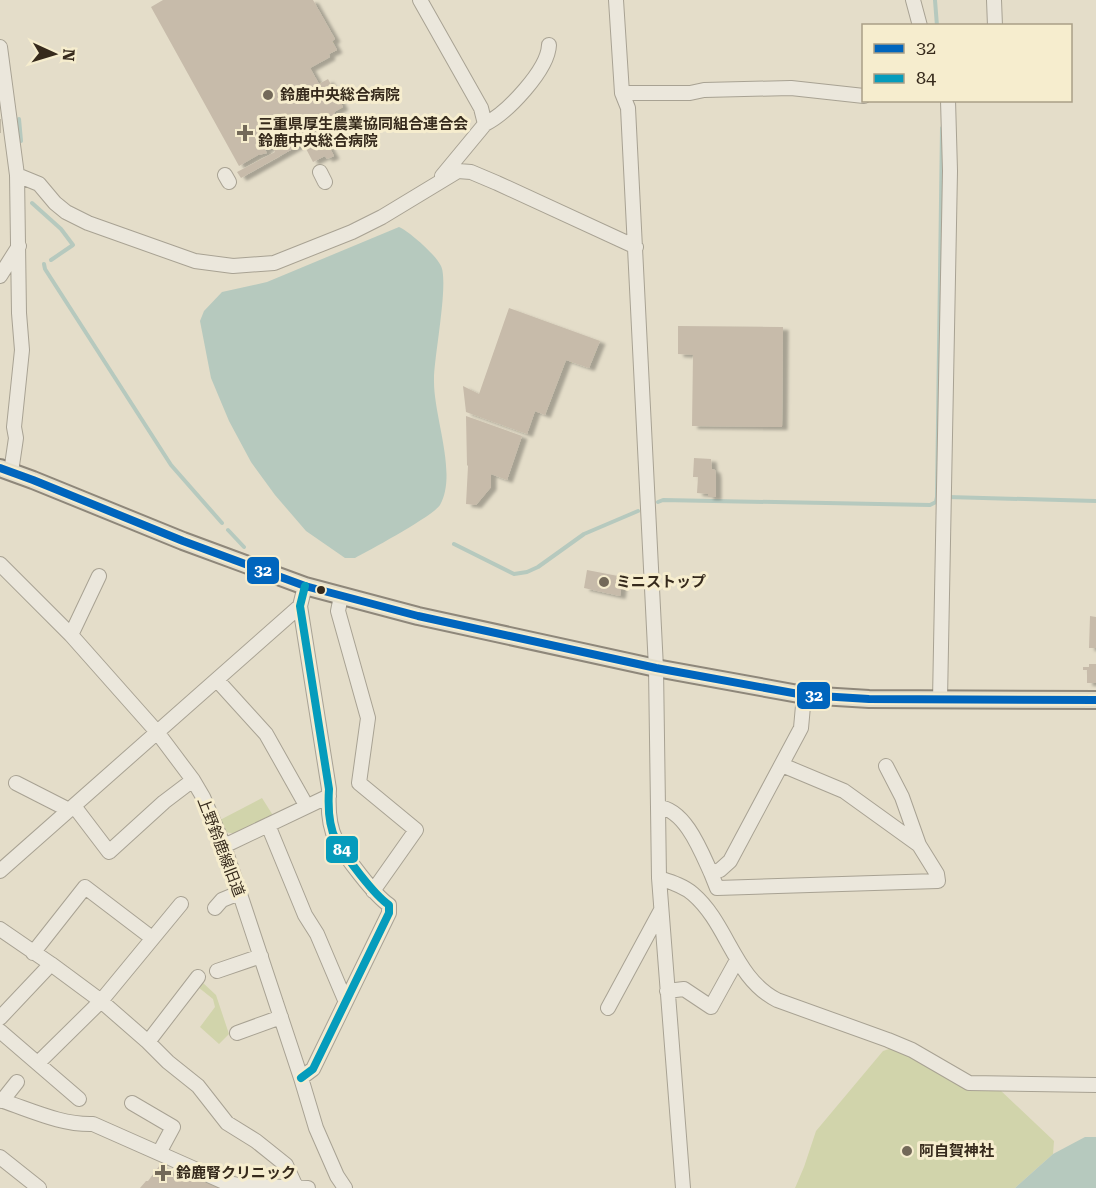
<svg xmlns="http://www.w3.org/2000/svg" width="1096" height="1188" font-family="'Roboto Serif','Noto Sans JP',serif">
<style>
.green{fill:#d1d4ab}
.water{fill:#b6c9be}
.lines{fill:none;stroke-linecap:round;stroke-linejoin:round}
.stream{stroke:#b6c9be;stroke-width:4}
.building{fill:#c7bbaa;filter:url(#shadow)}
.minor-tunnel{stroke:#c1b9a6;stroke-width:14;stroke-dasharray:14 7;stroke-linecap:butt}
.minor-casing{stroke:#a8a293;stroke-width:16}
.major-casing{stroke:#8e877a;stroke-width:20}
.minor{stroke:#ebe7dc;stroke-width:14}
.major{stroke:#e3decc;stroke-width:16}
.bus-1-casing{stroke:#f6edce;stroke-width:12}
.bus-2-casing{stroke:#f6edce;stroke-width:12}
.bus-1{stroke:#0065bd;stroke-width:8}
.bus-2{stroke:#059cbc;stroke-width:8}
.poi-dot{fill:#736959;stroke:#f6edce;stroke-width:2}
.bus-dot{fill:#362a1c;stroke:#f6edce;stroke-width:2}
.labels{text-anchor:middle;stroke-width:6;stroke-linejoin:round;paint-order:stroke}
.poi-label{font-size:15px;font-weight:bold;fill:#362a1c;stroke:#f6edce;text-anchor:start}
.street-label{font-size:15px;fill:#362a1c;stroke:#f6edce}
.line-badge{stroke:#f6edce;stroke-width:2}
.badge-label{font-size:16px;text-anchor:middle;font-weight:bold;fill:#fff}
</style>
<defs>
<filter id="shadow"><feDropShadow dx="5.5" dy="3" stdDeviation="1.5" flood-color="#0004"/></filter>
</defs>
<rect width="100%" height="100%" fill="#e4ddc9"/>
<path class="green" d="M262 798 274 817 238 834 224 832 220 820Z
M202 982 216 995 229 1034 219 1044 200 1027 215 1007 213 999 198 987Z
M895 1047 999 1089 1054 1141 1053 1154 1015 1188H795L804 1167 816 1131 883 1051Z"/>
<path class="water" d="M399 227C410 232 436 255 441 266 449 282 434 357 434 379 433 416 458 473 440 505 433 516 370 550 355 558H345L306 531 275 495 251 462 229 421 211 378 200 321 204 311 222 292 267 282Z
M1085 1137H1096V1188H1015L1053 1154Z"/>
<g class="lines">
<path class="stream" d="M935 0 937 26
M19 119 21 141
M32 203 61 229 73 245 51 260
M44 264 45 269 171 465 222 523
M937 497 942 128
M948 497 1096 501
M658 502 663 500 930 505 936 502 937 497
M228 530 244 547
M454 544 514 574 527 572 538 567 584 534 638 511"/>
</g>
<path class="building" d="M163 0H313L335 39 332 41 337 50 329 54 330 57 310 68 319 84 328 79 343 107 334 112 336 116 343 113 347 120 344 122 342 118 320 130 334 156 327 159 325 156 313 162 303 143 241 178 237 172 275 152 272 146 265 150 267 153 258 155 239 166 151 7Z
M509 308 600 341 589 368 566 360 545 415 535 411 527 434 466 412 463 386 479 394Z
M678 326 783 327 782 427 692 426 693 355 678 354Z
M466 416 522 436 507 480 491 474V487L476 505 466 504 468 466 467 465Z
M694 458 711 459 712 469 715 470 716 476V497H708V494L697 493 698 477H693Z
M587 570 623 577 620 596 584 588Z
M1090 616 1096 617V648H1089Z
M1089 664H1096V683H1087V670H1083V667H1089Z
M160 1165 182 1180 204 1182 222 1188H140L146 1181H148Z"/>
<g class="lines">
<path class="minor-tunnel" d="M0 126H1"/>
<g class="minor-casing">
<path id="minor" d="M420 0 481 108 485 124 442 176
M616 0 622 93 628 108 656 668 659 878 683 1188
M913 0 920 26
M994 0 995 26
M0 47 17 175 39 184 55 203 66 212 88 223 195 261 233 266 274 263 352 232 382 217 458 171 471 172 497 183 636 247
M622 93H690L704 90 791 88 864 96
M485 124C507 113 548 70 549 45
M320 172 325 182
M225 175 229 182
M0 276 19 246
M11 472 16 438 14 427 22 350 19 313 17 175
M0 564 71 635 157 732 193 780 203 797 224 846 301 1078 316 1128 337 1176 345 1188
M341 596 338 611 368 718 359 783 416 830 373 891
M71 635 99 576
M217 680 266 734 306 805
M804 695 801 728 730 861 720 870 711 873 717 888 938 881 937 874 919 845 902 797 886 766
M940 700 950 171 948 100
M782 765 844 791 919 845
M16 783 69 810
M74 806 109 852 164 802 193 780
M658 807C685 809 701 851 711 873
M268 825 305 915 317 934 345 1000
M224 846 329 796
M0 871 300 606
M659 878C671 882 684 886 693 894 728 924 734 978 777 1000L888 1040 912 1050 969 1083 1096 1085
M215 908 222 900 239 893
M0 929 51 964 0 1018
M33 953 85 887 152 938
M51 964 101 1001 148 1042 168 1062 198 1086 227 1123 256 1141 286 1165 296 1187
M217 971 261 956
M667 991 684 989 711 1007 737 960
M608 1008 661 910
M0 1031 79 1099
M237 1033 281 1017
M148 1042 198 977
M38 1063 101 1001 181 904
M301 1078 313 1069 389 913V905C374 895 345 856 336 840 328 825 328 805 329 789L300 606 305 586
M0 1100C31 1110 61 1125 93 1124L224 1182 239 1185 308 1188
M2 1101 17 1082
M132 1103 173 1127 159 1153
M0 1157 39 1188"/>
</g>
<g class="major-casing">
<path id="major" d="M0 468 33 480 183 541 305 586 418 616 656 668 804 695 869 699 1096 700"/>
</g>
<use href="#minor" class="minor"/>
<use href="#major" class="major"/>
<g class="bus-1-casing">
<path id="bus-1" d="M0 468 33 480 183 541 305 586 418 616 656 668 804 695 869 699 1096 700"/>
</g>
<g class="bus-2-casing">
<path id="bus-2" d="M301 1078 313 1069 389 913V905C374 895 345 856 336 840 328 825 328 805 329 789L300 606 305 586"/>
</g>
<use href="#bus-1" class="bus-1"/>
<use href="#bus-2" class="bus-2"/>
</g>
<g class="poi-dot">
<circle cx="268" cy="95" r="6"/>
<path d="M242 124h6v6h6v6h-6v6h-6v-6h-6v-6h6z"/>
<circle cx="604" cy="582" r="6"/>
<circle cx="907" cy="1151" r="6"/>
<path d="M160 1164h6v6h6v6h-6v6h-6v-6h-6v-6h6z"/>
</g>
<circle class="bus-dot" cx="321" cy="590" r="5"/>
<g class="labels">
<g class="poi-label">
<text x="280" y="100">鈴鹿中央総合病院</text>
<text x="258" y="129">三重県厚生農業協同組合連合会<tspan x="258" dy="17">鈴鹿中央総合病院</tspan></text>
<text x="616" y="587">ミニストップ</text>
<text x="919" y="1156">阿自賀神社</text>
<text x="176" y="1178">鈴鹿腎クリニック</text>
</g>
<g class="street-label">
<text transform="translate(221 847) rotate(69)" y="5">上野鈴鹿線旧道</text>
</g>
</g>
<g class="line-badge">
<rect x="246" y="556" width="34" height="29" rx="6" fill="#0065bd"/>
<rect x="796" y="681" width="35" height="29" rx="6" fill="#0065bd"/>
<rect x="325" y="835" width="34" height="29" rx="6" fill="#059cbc"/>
</g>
<g class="badge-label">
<text x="263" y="576">32</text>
<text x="814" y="701">32</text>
<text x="342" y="855">84</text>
</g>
<rect x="862" y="24" width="210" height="78" fill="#f6edce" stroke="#a99f87" stroke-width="1.5"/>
<rect x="874" y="44" width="30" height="9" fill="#0065bd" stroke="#a99f87" stroke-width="1.5"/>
<text x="916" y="54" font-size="18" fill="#362a1c">32</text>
<rect x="874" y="74" width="30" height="9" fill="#059cbc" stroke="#a99f87" stroke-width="1.5"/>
<text x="916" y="84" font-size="18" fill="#362a1c">84</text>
<g transform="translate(54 54) rotate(94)" stroke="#f6edce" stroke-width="4.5" paint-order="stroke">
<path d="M0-4.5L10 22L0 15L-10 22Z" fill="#362a1c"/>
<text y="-9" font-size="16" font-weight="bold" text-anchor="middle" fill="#362a1c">N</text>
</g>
</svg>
